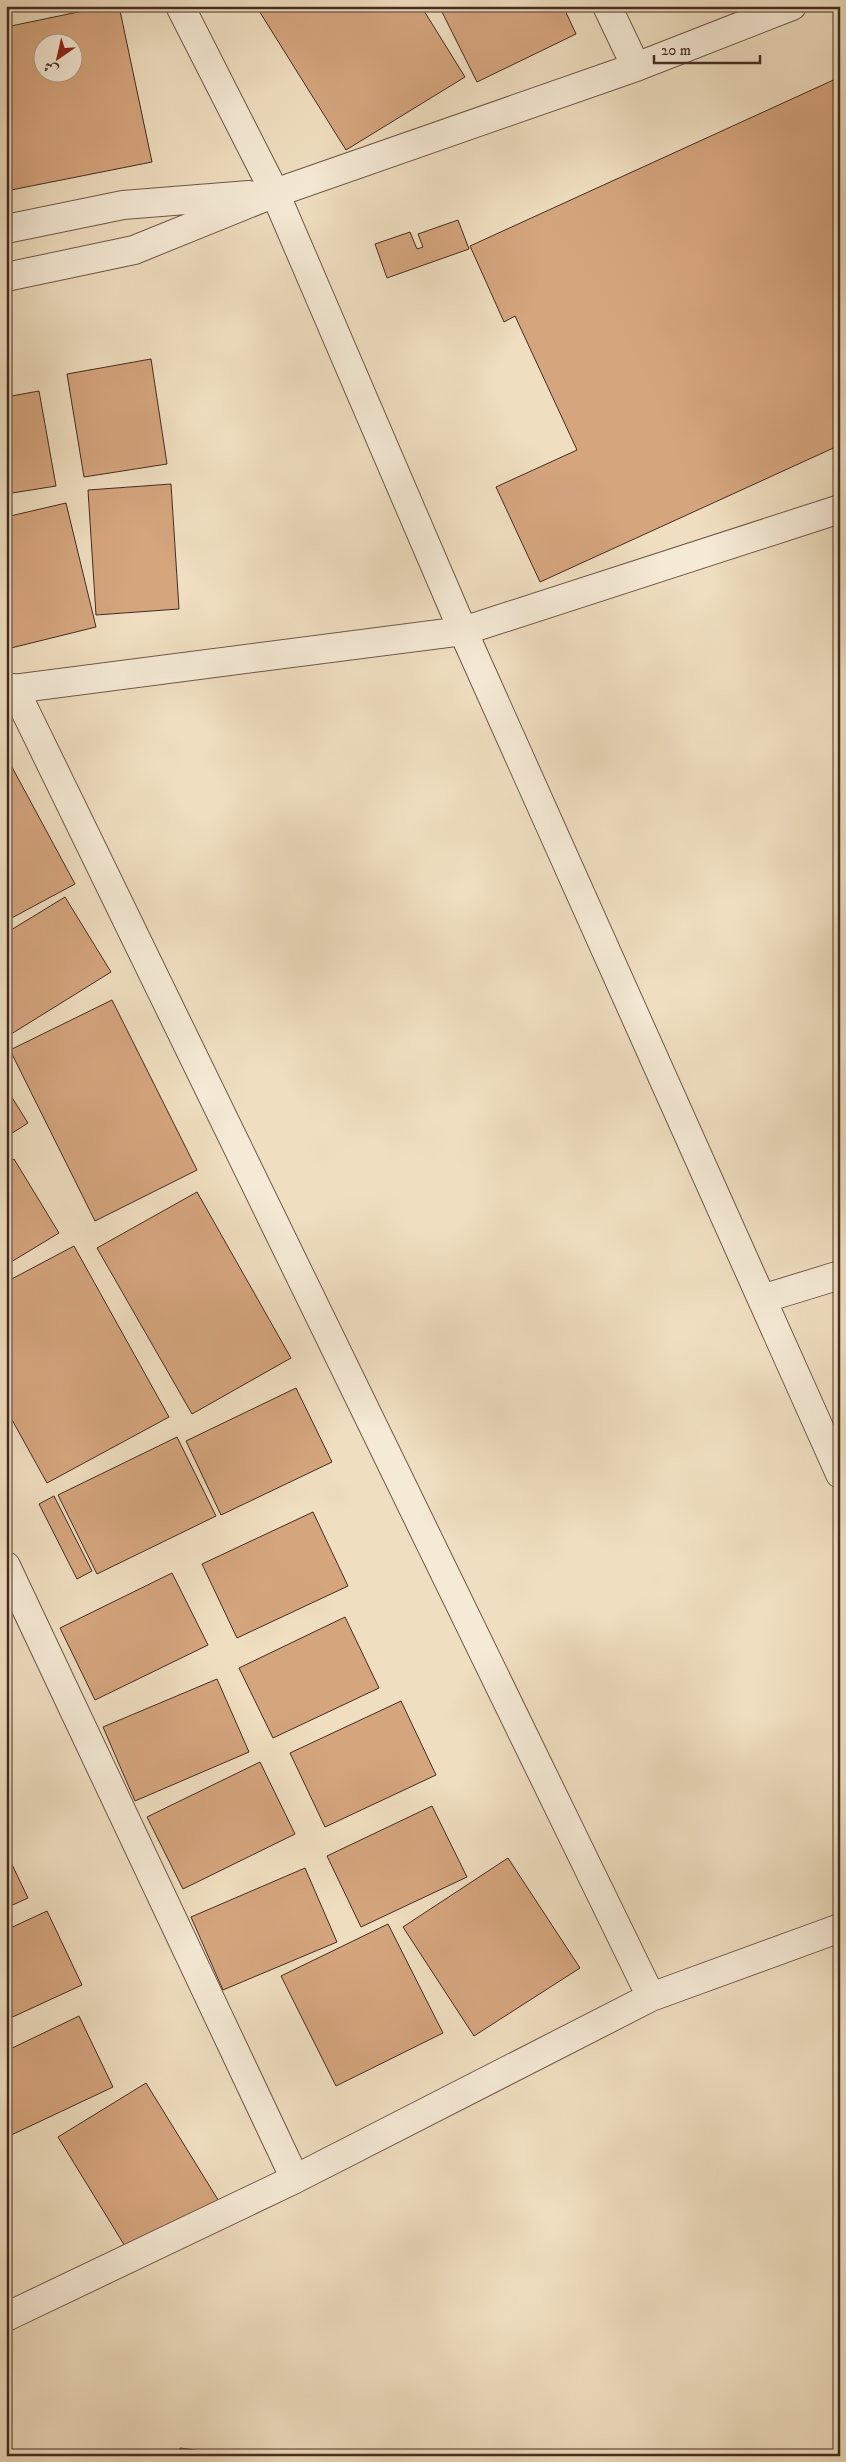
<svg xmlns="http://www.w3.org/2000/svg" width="846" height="2462" font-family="'IM FELL DW Pica',Amiri,serif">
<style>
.building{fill:#d5a57e;stroke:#452c20;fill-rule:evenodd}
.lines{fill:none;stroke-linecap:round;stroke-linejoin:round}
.minor-casing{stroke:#705848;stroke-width:30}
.minor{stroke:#f5ead6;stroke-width:28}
</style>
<rect width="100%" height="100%" fill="#efdec0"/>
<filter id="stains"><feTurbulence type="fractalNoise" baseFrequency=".004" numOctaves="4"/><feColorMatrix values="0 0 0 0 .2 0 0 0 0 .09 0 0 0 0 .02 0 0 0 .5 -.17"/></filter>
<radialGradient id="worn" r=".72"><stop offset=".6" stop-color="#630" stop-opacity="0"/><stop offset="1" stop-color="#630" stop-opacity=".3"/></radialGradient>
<path class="building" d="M107 6H119L152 162 6 191V27ZM42 42H72V72H42Z
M256 6H421L465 77 346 150Z
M439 6H563L576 34 477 82Z
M840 77V445L540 582 496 487 577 450 515 316 504 322 470 246Z
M458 220 469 249 387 278 375 244 410 232 417 249 423 247 418 234Z
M151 359 167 464 84 477 67 374Z
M39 391 56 486 6 494V397Z
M171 484 179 609 96 615 88 490Z
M66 503 96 627 11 648 6 629V517Z
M6 756 75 884 6 921Z
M65 897 111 972 8 1036 6 1033V933Z
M112 1000 197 1170 95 1221 10 1050Z
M6 1088 28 1123 6 1137Z
M14 1159 59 1233 6 1265V1164Z
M197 1192 291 1358 192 1414 97 1248Z
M74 1246 169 1417 47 1483 6 1409V1282Z
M296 1388 332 1462 221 1515 186 1441Z
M177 1437 216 1516 97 1574 58 1495Z
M54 1496 92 1571 77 1579 39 1504Z
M313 1512 348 1586 237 1638 202 1564Z
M172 1573 208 1645 95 1700 60 1628Z
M345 1617 379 1688 273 1738 239 1668Z
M217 1679 249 1752 135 1801 103 1727Z
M401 1701 436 1775 325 1827 290 1753Z
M260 1762 295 1834 183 1889 147 1817Z
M432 1806 467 1877 361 1927 327 1856Z
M6 1852 28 1898 6 1908Z
M508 1858 580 1968 474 2036 403 1927Z
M305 1868 337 1942 223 1990 191 1917Z
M47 1911 82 1985 6 2020V1930Z
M388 1924 443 2033 336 2086 281 1976Z
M79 2016 113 2087 7 2137 6 2051Z
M146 2083 220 2203 131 2256 58 2137Z
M180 2448 216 2453 215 2456H179Z"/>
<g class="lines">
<g class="minor-casing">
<path id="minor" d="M180 6 275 193 463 631 840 1474
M607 6 636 67
M6 229 123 205 249 195
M6 277 134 250 275 193 636 67 792 6
M14 688 651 1997
M6 690 463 631 840 509
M762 1299 840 1275
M6 1566 295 2179
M6 2317 295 2179 651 1997 840 1928"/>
</g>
<use href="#minor" class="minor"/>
</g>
<rect width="846" height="2462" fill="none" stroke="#efdec0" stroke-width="25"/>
<rect x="8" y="8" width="831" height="2447" fill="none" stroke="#452c20" stroke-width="2.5"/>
<rect x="12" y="12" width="821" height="2437" fill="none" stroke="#452c20"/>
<g transform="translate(58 58) rotate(214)"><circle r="24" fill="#f5ead6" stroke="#af9e8d"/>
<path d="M0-4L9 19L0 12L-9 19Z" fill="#8f2418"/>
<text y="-8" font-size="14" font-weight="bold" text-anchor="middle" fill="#452c20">ش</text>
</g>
<path d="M654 55v8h106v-8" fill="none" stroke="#452c20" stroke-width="2.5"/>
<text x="661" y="55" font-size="15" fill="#452c20" stroke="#f5ead6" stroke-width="4" paint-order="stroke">20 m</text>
<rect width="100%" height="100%" filter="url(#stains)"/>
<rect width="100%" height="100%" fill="url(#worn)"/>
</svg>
